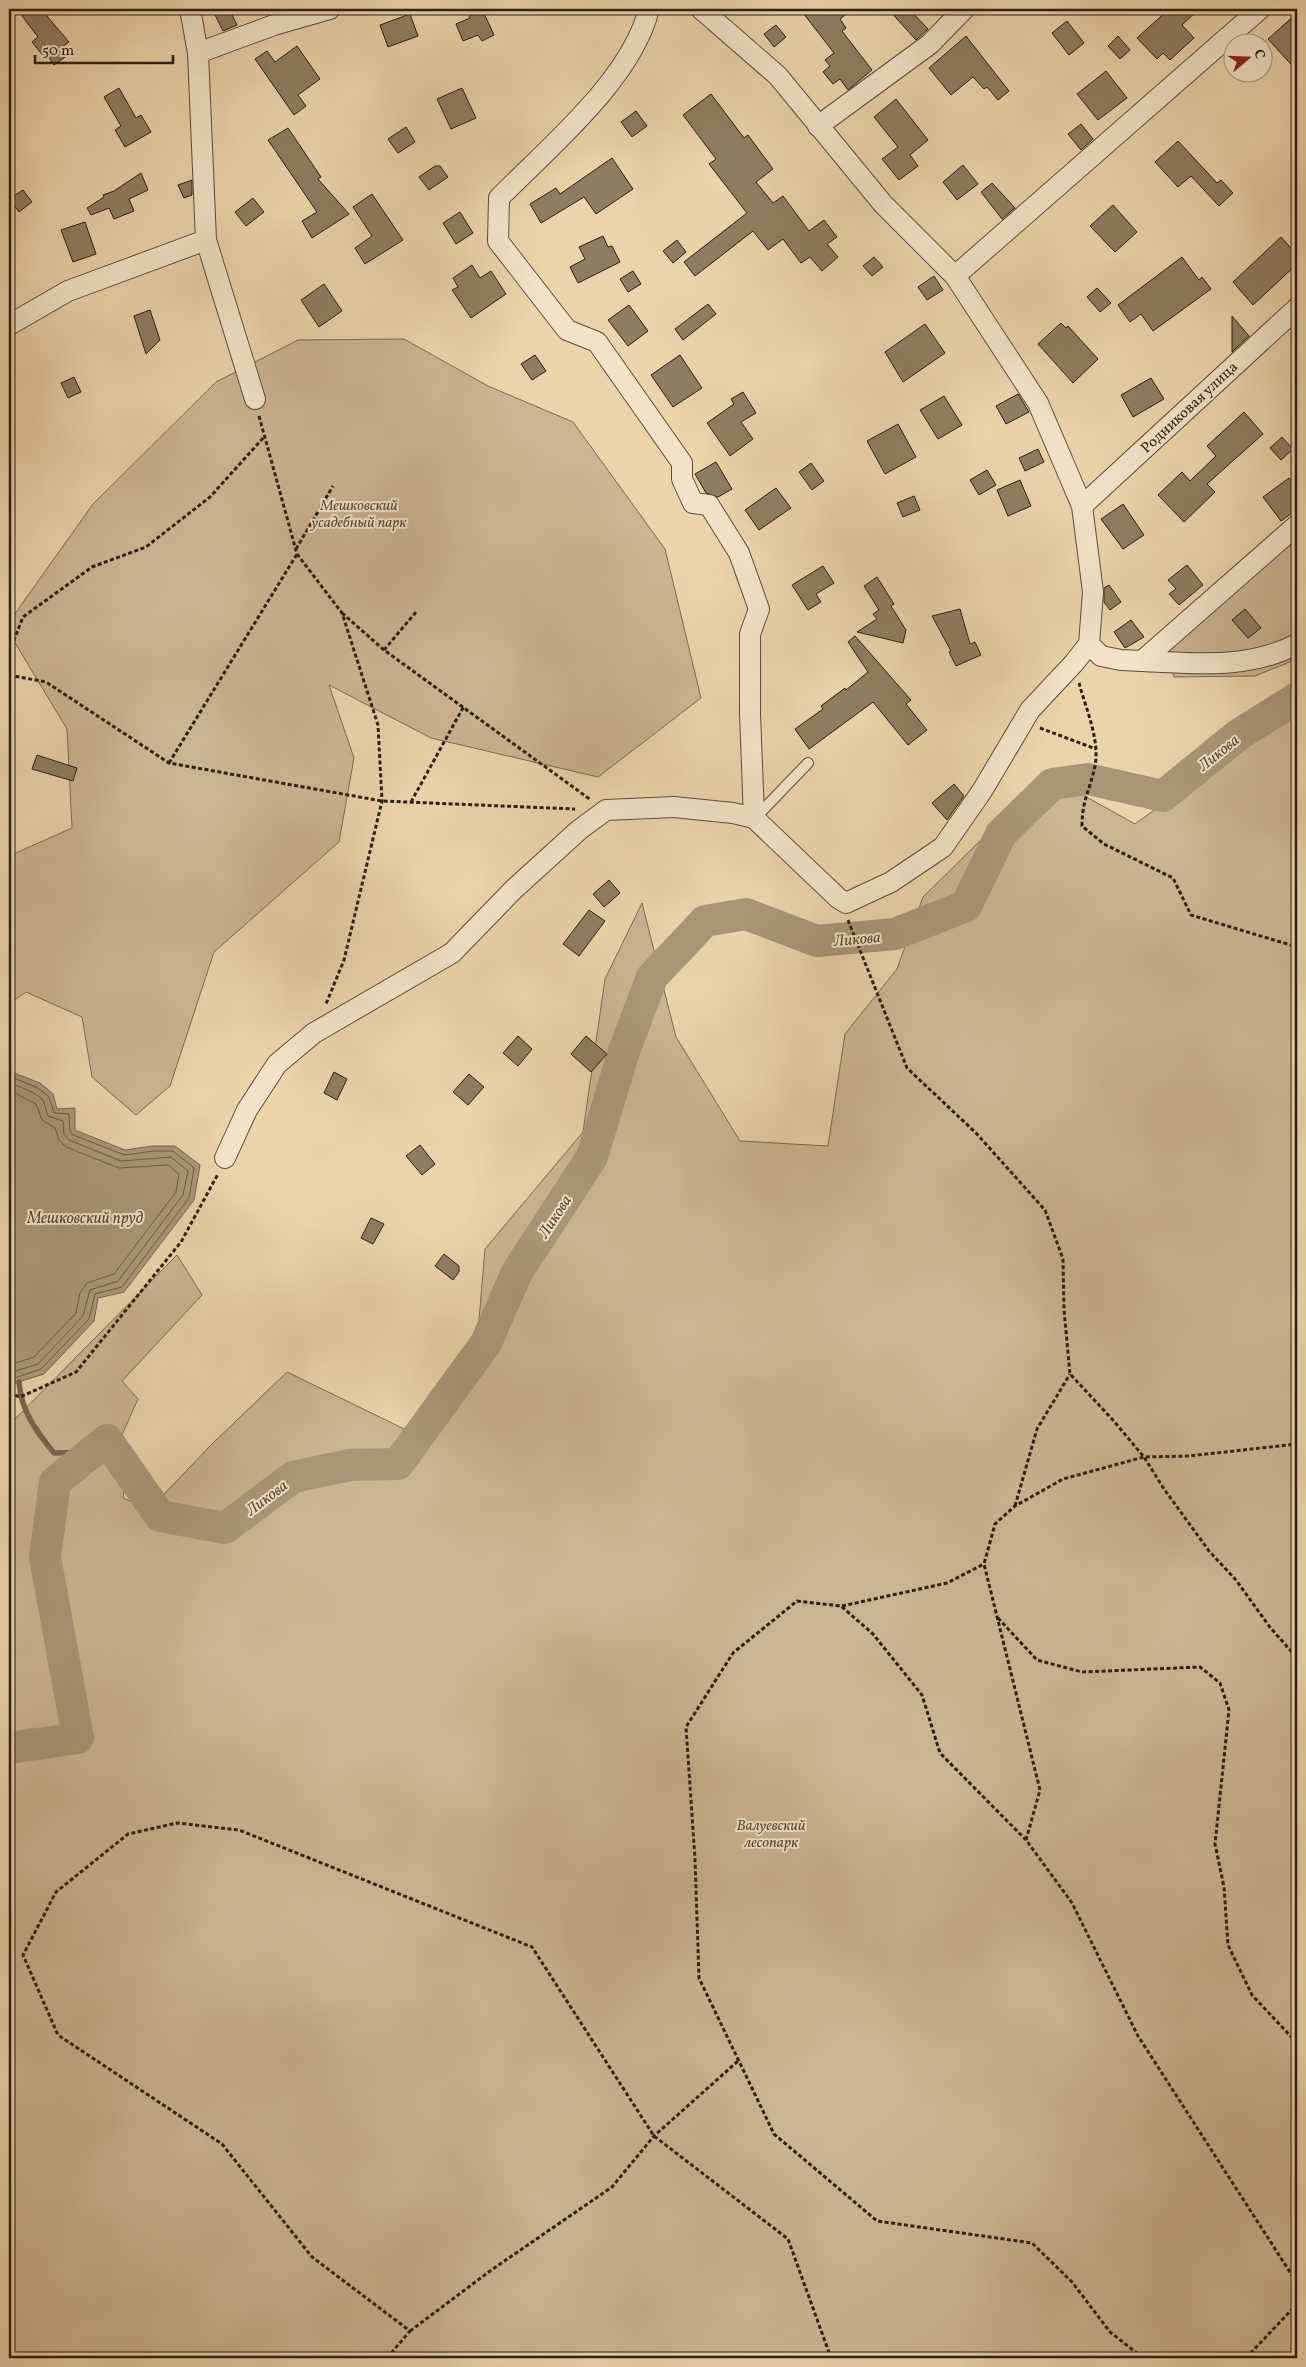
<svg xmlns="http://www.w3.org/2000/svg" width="1306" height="2367" font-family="Vollkorn,serif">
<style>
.green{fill:#cbb590;stroke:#7c6a50}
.water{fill:#aa9676;stroke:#78664e}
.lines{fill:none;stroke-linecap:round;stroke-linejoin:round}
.shore{stroke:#6b5a44;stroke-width:1}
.stream{stroke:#78664e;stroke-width:5.5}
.river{stroke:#aa9676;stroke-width:32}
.building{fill:#8f7d61;stroke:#2c1f11}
.service-casing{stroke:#5c4c37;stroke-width:12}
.minor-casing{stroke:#5c4c37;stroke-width:22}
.path{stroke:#2c1f11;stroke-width:3;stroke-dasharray:4 2.5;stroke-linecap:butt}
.service{stroke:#f2e3c8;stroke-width:10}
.minor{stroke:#f2e3c8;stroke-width:20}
.labels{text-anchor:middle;stroke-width:4;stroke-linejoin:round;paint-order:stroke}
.street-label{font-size:15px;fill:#2c1f11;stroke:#f2e3c8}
.park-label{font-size:15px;font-style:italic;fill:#5c4c37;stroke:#f2e3c8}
.water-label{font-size:16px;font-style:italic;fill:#584934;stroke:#f2e3c8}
</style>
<rect width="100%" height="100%" fill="#ebd4aa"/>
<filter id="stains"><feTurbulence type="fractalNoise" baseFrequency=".004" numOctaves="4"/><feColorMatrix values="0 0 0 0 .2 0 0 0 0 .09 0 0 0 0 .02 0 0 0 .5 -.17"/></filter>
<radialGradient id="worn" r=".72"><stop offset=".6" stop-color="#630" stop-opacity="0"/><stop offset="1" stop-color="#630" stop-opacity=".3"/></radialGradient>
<path class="green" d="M404 339 488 386 573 422 665 549 701 698 598 777 431 738 329 685 354 758 339 842 214 952 170 1086 136 1115 92 1077 82 1017 26 992 9 1004V856L72 828 67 729 9 633V622L93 504 216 382 298 340Z
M1297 527V659L1255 676 1174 677 1161 646Z
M1297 705V2358H9V1425L177 1255 202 1295 122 1381 138 1399 121 1437 129 1454 123 1498 149 1510 211 1445 287 1372 425 1439 475 1367 485 1249 583 1132 605 979 642 903 676 1037 740 1141 828 1146 845 1034 897 969 923 897 1047 775 1135 824 1198 778 1271 718Z"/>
<path class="water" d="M9 1071 40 1083 53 1094 57 1109 75 1108V1130L125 1150 152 1146H175L200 1165 194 1200 124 1292 98 1298 94 1321 44 1374 9 1385Z"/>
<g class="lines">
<path class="shore" d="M9 1076 38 1088 49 1097 54 1113 69 1114 70 1131 73 1135 125 1155 153 1151H173L194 1168 189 1198 122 1287 95 1294 89 1319 41 1369 9 1380
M9 1082 34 1093 43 1100 48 1116 63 1121 64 1134 69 1140 121 1161 171 1157 188 1171 183 1195 118 1281 90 1290 83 1316 38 1364 9 1373
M9 1090 36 1104 42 1120 55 1128 59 1140 66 1147 119 1168 168 1165 179 1174 176 1192 114 1274 87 1283 80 1293 76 1313 34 1357 9 1365"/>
<path class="stream" d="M19 1382C21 1411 36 1431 54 1453L89 1452"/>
<path class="river" d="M9 1748 78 1738 45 1557 55 1482 107 1440 160 1516 225 1528 293 1477 350 1465 398 1464 486 1343 517 1272 592 1157 624 1051 652 977 705 921 746 914 817 941 895 934 966 906 1001 834 1052 784 1088 779 1163 796 1238 735 1297 698"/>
</g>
<path class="building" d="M32 9H41L69 42 62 47 68 55 54 65 48 56 45 58 32 42 38 37 22 16Z
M212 9H229L237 25 223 31Z
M482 9 494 35 482 41 478 35 463 41 456 24 470 18 469 16Z
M800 9H853L840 19 846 28 842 31 872 70 848 90 840 79 833 84 823 72 830 66 825 60 834 53Z
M888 9H909L928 29 916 40Z
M1169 9H1199L1182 25 1194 38 1170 60 1163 53 1157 59 1137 38Z
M1297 13V71L1268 39Z
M410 14 418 36 388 47 380 25Z
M1067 21 1084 43 1069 55 1052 33Z
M776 25 786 37 774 47 764 34Z
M966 36 1009 91 998 100 987 87 984 89 973 77 951 95 929 68Z
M1118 36 1130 50 1120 59 1108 46Z
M297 46 320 79 298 95 306 106 294 115 255 59 267 51 275 62Z
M1106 71 1127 98 1098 120 1077 94Z
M119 88 136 118 141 115 151 132 125 147 115 130 121 126 104 97Z
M462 88 476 118 451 129 437 99Z
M711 94 744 138 748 135 773 169 756 182 773 203 783 196 809 231 824 220 837 237 827 244 838 257 822 271 810 257 801 263 783 239 768 250 753 231 695 276 684 262 747 213 709 164 716 159 683 115Z
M896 99 928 140 910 155 918 166 899 180 882 159 898 147 874 117Z
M636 111 647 126 632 137 621 122Z
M1081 124 1093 139 1081 150 1068 134Z
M406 127 415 142 398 153 388 139Z
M288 128 321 177 318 179 349 214 312 238 302 221 317 212 268 140Z
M1178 141 1217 183 1221 180 1233 193 1219 206 1191 176 1178 187 1155 162Z
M612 158 633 189 596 214 584 197 541 223 530 204 556 188 560 194Z
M963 165 978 184 957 200 943 182Z
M435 166H440L448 177 429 190 419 177Z
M141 173 148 190 129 199 134 211 114 219 109 208 91 215 87 208 104 197 103 195 114 191Z
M192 180V195L184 198 178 185Z
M992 183 1015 208 1002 219 981 192Z
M23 190 32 202 19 212 9 199Z
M372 194 403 240 365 264 355 248 372 236 353 207Z
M253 198 264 212 246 226 235 212Z
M1113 205 1137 232 1115 252 1090 226Z
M460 212 473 233 456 244 443 223Z
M85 222 96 254 73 262 61 230Z
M603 236 608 247 612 246 620 262 578 283 570 267 585 259 579 247Z
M1281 237 1297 255V264L1253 305 1233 282Z
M677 240 686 252 673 263 663 251Z
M874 257 883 267 872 276 863 266Z
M1182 257 1199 280 1202 277 1211 289 1153 331 1141 314 1130 322 1118 305Z
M472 265 480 278 491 271 506 294 471 318 452 290 458 287 453 278Z
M633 271 641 284 628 292 620 279Z
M934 276 943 290 927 300 918 287Z
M324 284 342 311 319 327 301 300Z
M1097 288 1111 303 1100 312 1087 297Z
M708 304 716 314 683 340 675 329Z
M629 305 648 331 628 346 608 320Z
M150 310 160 340 146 354 134 316Z
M1232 316 1249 336 1232 352Z
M1061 323 1066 328 1068 326 1098 359 1073 383 1038 344Z
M925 324 945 353 903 382 885 352Z
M535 355 546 371 532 380 521 364Z
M680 355 702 388 673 407 651 375Z
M74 377 81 392 68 398 61 383Z
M1151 378 1164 399 1133 417 1121 395Z
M743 392 756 413 741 422 753 439 730 456 707 423 734 404 731 399Z
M1018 394 1029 412 1006 424 996 406Z
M944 396 962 425 938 439 920 410Z
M1244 412 1263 434 1207 484 1215 492 1184 522 1158 495 1182 472 1190 481 1216 456 1207 446Z
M898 424 916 457 885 474 867 441Z
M1282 437 1293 449 1281 460 1270 448Z
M1038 449 1044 462 1025 471 1019 458Z
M716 462 732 489 718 497 706 493 695 474Z
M811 463 824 481 812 490 799 472Z
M987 470 996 485 979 495 970 480Z
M1289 478 1297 489V509L1281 521 1263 497Z
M1020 480 1031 506 1008 516 997 490Z
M776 488 791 508 759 530 745 510Z
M914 496 920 510 903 517 897 503Z
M1123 504 1144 535 1123 549 1101 519Z
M1187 565 1203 585 1179 605 1169 594 1176 589 1168 580Z
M823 566 834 583 816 594 821 602 808 610 792 585Z
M877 577 894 604 891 606 906 630 903 643 857 632 877 619 873 614 879 610 864 586Z
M1109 585 1121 602 1110 610 1104 602V588Z
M960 609 970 644 975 642 981 655 956 666 949 652 951 651 932 616Z
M1245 609 1261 628 1248 638 1232 620Z
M1131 620 1144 637 1125 648 1114 632Z
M855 636 911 700 906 704 927 730 908 745 873 702 809 749 795 729 823 709 821 706 845 688 846 690 868 672 848 642Z
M37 755 77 768 73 781 32 769Z
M954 784 964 796 947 820 932 803Z
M609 880 620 893 604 907 593 894Z
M589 910 605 921 579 956 563 944Z
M518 1036 532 1049 518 1066 503 1053Z
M586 1036 607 1054 591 1072 571 1054Z
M334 1072 347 1079 337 1100 324 1093Z
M469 1074 484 1087 468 1105 453 1092Z
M420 1145 435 1164 422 1175 406 1156Z
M371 1218 384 1224 373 1244 361 1238Z
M444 1254 459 1266V1272L453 1280 435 1266Z"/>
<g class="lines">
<g class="service-casing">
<path id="service" d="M755 818 808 763"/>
</g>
<g class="minor-casing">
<path id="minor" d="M190 9 198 53 206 240 255 399
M649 9C631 80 550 146 499 198L498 241 567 330 597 342 682 463V479L693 503 709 505 739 553 759 609 750 634V713L754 818
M198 53 274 25 330 9
M818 126 930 44 964 9
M955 276 1260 9
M9 325 68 291 206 240
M1082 506 1297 308
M1089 644 1101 656 1121 660 1142 661 1297 525
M1142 661C1196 663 1247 670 1297 644
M225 1158 247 1110 277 1064 314 1033 452 953 514 889 579 830 606 810 674 807 733 813 754 818 838 898 846 903 891 882 943 847 982 791 1030 710 1074 663 1089 644 1093 592 1082 506 1038 403 955 276 883 204 778 76 701 9"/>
</g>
<path class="path" d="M259 416 297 554 342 613 378 725 382 801 344 960 326 1004
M296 549 333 486
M342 613 384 650 591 800
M384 650 416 612
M9 653 23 617 92 567 146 547 210 497 264 437
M9 675 46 682 169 763 382 801 575 809
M1079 683C1086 709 1100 740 1095 766 1090 790 1082 800 1082 826L1104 844 1173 878 1191 915 1297 947
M1040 728 1096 749
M169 763 297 554
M411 802 464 706
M848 920 907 1068 976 1133 1045 1210 1063 1259 1064 1310 1070 1374 1112 1419 1144 1457 1164 1489 1209 1551 1236 1580 1269 1626 1297 1658
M9 1393 20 1397 76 1372 181 1242 218 1174
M1015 1506 1037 1429 1070 1374
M842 1606 947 1583 984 1564
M998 1618 1037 1660 1082 1672 1200 1667 1220 1683 1229 1710 1215 1844 1224 1887 1228 1945 1252 1995 1297 2043
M1026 1840 1040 1790 984 1564 995 1524 1015 1506 1063 1479 1144 1457 1189 1456 1297 1444
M410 2331 490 2271 612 2187 654 2136 738 2061
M387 2358 410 2331 312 2257 222 2144 58 2035 23 1955 56 1892 128 1834 177 1823 239 1830 532 1947 654 2136 788 2239 831 2358
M1143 2358 1110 2332 1072 2282 1032 2243 877 2221 774 2134 699 1978 695 1859 686 1727 733 1653 797 1601 841 1606 873 1634 922 1695 940 1753 1026 1840 1072 1903 1138 2036 1297 2283
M1246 2358 1297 2304"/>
<use href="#service" class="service"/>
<use href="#minor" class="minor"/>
</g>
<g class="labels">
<g class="street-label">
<text transform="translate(1189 407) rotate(-43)" y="5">Родниковая улица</text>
</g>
<g class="park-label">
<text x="359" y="510">Мешковский<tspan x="359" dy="17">усадебный парк</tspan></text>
<text x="771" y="1830">Валуевский<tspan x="771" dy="17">лесопарк</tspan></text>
</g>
<g class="water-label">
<text transform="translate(1218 752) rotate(-39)" y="6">Ликова</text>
<text transform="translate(857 938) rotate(-5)" y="6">Ликова</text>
<text transform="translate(554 1216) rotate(-57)" y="6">Ликова</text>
<text x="85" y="1223">Мешковский пруд</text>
<text transform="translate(266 1497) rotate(-37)" y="6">Ликова</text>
</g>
</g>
<rect width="1306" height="2367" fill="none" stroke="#ebd4aa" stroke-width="30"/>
<rect x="10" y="10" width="1286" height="2347" fill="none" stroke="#2c1f11" stroke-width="2.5"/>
<rect x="15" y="15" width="1276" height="2337" fill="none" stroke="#2c1f11"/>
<g transform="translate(1248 58) rotate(71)"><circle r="24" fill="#f2e3c8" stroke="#a3957f"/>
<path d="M0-4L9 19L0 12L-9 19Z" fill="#8f2418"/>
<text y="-8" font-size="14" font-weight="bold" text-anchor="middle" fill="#2c1f11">С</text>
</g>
<path d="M35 55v8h138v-8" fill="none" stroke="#2c1f11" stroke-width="2.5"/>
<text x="42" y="55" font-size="15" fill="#2c1f11" stroke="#f2e3c8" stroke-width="4" paint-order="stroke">50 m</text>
<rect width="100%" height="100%" filter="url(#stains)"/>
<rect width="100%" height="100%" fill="url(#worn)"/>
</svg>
